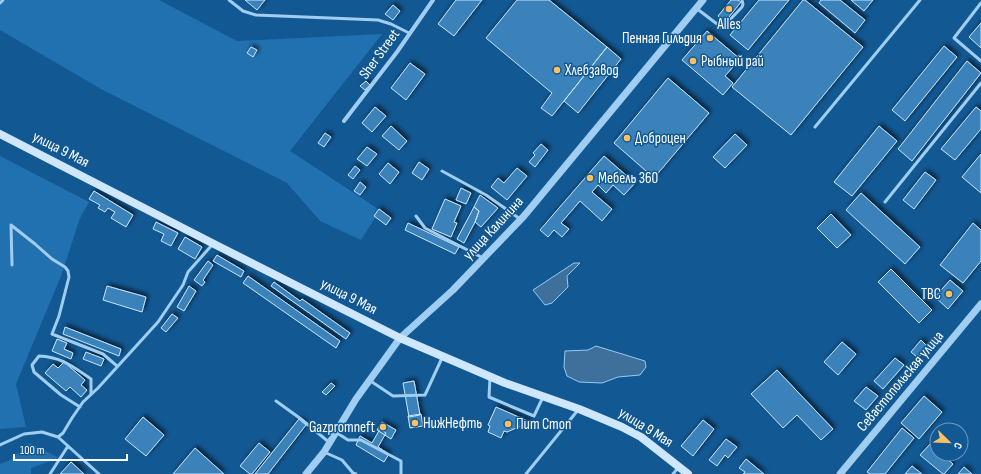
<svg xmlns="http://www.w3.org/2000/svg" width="981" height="474" font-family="'Sofia Sans Condensed',sans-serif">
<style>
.green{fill:#2171b0}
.water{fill:#3e709b;stroke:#91cbf6}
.building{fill:#3a82bb;stroke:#c7e5fd;filter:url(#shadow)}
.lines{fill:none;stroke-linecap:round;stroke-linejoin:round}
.service{stroke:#9fcef2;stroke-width:3}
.minor{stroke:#9fcef2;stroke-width:4}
.tertiary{stroke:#9fcef2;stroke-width:7}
.secondary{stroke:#cee7fc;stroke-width:8}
.poi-dot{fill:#ffc061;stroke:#125893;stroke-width:1.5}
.labels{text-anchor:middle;stroke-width:3;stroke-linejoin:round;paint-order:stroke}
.poi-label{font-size:15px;fill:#fff;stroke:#125893;text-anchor:start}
.street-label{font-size:15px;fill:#fff;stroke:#125893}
</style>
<defs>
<filter id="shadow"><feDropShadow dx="2.5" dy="-2.5" stdDeviation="2" flood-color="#0009"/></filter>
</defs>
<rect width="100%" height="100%" fill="#125893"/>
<path class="green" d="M0 0H159L237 41 382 34 290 151 380 210 361 240 320 221 287 183 101 89 0 30Z
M0 156 89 202 80 218 61 276 16 384 26 427 0 429Z
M30 443 59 458 31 468V474H0V464L10 460Z"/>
<path class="water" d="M574 263H580L567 276 568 287 552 303 545 305 533 290Z
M596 346 645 361 646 367 640 375 618 377 602 383 579 382 567 376 564 367 565 351 588 350Z"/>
<path class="building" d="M245 0H265L257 10Z
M456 0H482L454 36 438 24Z
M517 0H549L607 47 552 116 541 108 552 93 486 38Z
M731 0H738L741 2 725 22 718 16Z
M759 0H789L748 50 730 35Z
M803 0H805L863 47 791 135 732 87Z
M821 0H840L865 20 855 33 819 3Z
M851 0H873L864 11Z
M393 5 400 11 393 20 385 14Z
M981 23V48L969 37Z
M707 31 740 59 725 76 733 83 723 95 682 60Z
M944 46 957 57 905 121 892 110Z
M251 47 257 50 253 57 247 53Z
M607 47 621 59 578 113 564 101Z
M967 61 981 73 912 161 898 149Z
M410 63 425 74 406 100 391 88Z
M668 78 709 113 654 178 614 143Z
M366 81 370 85 365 90 360 86Z
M375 107 386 116 372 132 362 123Z
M976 107 981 111V129L955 160 941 149Z
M391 126 407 141 399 150 382 136Z
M879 126 897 141 852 196 834 182Z
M325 133 331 137 324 147 318 143Z
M735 134 747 145 725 168 713 157Z
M541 144 548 150 535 167 529 162 535 155 533 153Z
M367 147 377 154 367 166 357 159Z
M981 154V193L962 177Z
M604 156 635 183 624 195 613 185 606 193 598 185 592 192 612 209 602 221 580 201 561 223 569 229 562 237 554 230 548 237 540 230Z
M419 162 429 169 422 180 412 173Z
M388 163 399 172 390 184 379 174Z
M355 166 360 170 353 179 348 175Z
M517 168 527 176 507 200 491 187 498 178 504 183Z
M925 172 936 180 914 209 903 200Z
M360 182 366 187 360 195 354 191Z
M461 188 471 193 466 204 456 200Z
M94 191 133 215 126 227 111 218 115 212 108 208 105 212 98 208 100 205 89 199Z
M861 193 920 247 905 264 846 210Z
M480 195 498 208 481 227 475 222 479 211 474 207Z
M445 199 461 206 454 222 457 223 451 237 432 229Z
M474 207 479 211 475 222 464 243 457 239Z
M379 209 391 218 386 225 374 216Z
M831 214 851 235 837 248 817 228Z
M156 222 178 233 171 246 161 241 164 234 153 229Z
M408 223 459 247 455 254 405 230Z
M973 223 981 230V261L963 283 940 265Z
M185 237 202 247 195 259 178 249Z
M217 255 244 271 241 277 213 261Z
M208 261 213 265 203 280 205 282 202 286 194 280Z
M891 269 932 310 919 323 878 282Z
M248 276 340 341 336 348 243 283Z
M950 280 963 291 948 309 935 297Z
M274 282 300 301 302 299 350 333 346 339 271 286Z
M107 286 146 297 142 312 103 300Z
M189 286 196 291 184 311 177 307Z
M172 314 178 318 166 332 161 328Z
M65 327 121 349 119 356 63 334Z
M57 339 67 343 64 349 73 353 71 359 52 351Z
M921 340 928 347 918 358 911 352Z
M842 342 856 354 838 375 824 362Z
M86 352 104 359 101 366 83 359Z
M895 358 904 365 883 389 874 381Z
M64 362 85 380 81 385 87 390 81 397 70 387 66 391 45 373 53 364 58 368Z
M777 370 833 429 821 440 797 415 783 428 751 394Z
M414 381 420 415 409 417 403 383Z
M331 383 335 386 326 395 322 392Z
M866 387 878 396 866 410 854 401Z
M924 396 942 412 919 439 901 423Z
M496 407 530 422 507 432 504 431 501 438 488 432 490 426 488 425Z
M421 414 423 426 410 428 408 416Z
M143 417 164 435 146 456 125 439Z
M299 419 306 425 268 474H255Z
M703 420 714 429 693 456 681 446Z
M382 422 396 430 391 439 377 430Z
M902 428 914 438 885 474H870L867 472Z
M380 429 386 433 378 447 389 454 384 462 356 445 360 436 372 443Z
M726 439 737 447 728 458 725 455 717 466 709 460Z
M259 443 270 452 252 474H250L240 466Z
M930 444 937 450V454H942L953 464 944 474H943L920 455Z
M195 448 224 474H173Z
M746 459 764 474H743L745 472 739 468Z
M71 462 84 474H60Z
M912 466 922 474H905Z
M964 467 972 474H958Z"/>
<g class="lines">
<path class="service" d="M229 0 243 11 256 15 378 20 391 24 409 33
M0 3 3 0
M981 3 954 38 981 61
M696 8 721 27H723L742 7 743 4 742 0
M815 127 920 0
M442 171 486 195 520 219
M885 202 981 83
M416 216 425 228 483 258
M12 265 11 225 35 244 52 259 65 267 68 271 69 277 59 316 52 334 103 354 117 366
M490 377 489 397 534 416 543 397
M369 380 393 396 425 395 442 358
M276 401 301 419 330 443
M80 407 61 395 34 372 32 365 39 356C62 357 73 367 91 379V394
M337 433 348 440H361L401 461V474
M58 437 99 474
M0 445 24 434 42 432 58 437 63 433 72 418 83 402 98 388 158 322 183 285 188 272 212 245
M324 452 342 460 353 473 356 474
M50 474 68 446
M526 474 578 410
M673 474 678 468"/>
<path class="minor" d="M344 121 397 52 433 0"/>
<path class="tertiary" d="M306 474 324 452 356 399 400 338 453 290 524 216 703 0
M840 474 981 304"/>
<path class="secondary" d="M0 134 214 244 400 338 505 383 579 409 622 427 641 437 688 474"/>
</g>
<g class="poi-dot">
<circle cx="729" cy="9" r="4"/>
<circle cx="710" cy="38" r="4"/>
<circle cx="693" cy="61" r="4"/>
<circle cx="557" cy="70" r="4"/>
<circle cx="627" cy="138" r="4"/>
<circle cx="590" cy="178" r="4"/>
<circle cx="949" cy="294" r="4"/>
<circle cx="415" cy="423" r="4"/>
<circle cx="508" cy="424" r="4"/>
<circle cx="383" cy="427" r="4"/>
</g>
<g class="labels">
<g class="poi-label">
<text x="729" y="29" text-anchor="middle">Alles</text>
<text x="702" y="43" text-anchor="end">Пенная Гильдия</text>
<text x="701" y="66">Рыбный рай</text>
<text x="565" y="75">Хлебзавод</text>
<text x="635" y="143">Доброцен</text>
<text x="598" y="183">Мебель 360</text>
<text x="941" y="299" text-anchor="end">ТВС</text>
<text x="423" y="428">НижНефть</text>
<text x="516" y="429">Пит Стоп</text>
<text x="375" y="432" text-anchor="end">Gazpromneft</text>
</g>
<g class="street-label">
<text transform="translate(379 54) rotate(-54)" y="5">Sher Street</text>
<text transform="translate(61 149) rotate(27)" y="5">улица 9 Мая</text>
<text transform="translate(493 228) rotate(-47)" y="5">улица Калинина</text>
<text transform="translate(349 296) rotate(27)" y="5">улица 9 Мая</text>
<text transform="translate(900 381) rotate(-50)" y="5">Севастопольская улица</text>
<text transform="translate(646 427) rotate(32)" y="5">улица 9 Мая</text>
</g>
</g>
<g transform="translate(949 442) rotate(113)"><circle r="19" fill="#125893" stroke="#719bbe"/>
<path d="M0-3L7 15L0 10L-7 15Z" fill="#ffc061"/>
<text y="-6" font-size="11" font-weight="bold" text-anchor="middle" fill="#ffffff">С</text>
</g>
<path d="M14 454v6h113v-6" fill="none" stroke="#ffffff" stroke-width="2"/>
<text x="20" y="454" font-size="12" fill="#ffffff" stroke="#125893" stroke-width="3" paint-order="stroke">100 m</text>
</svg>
